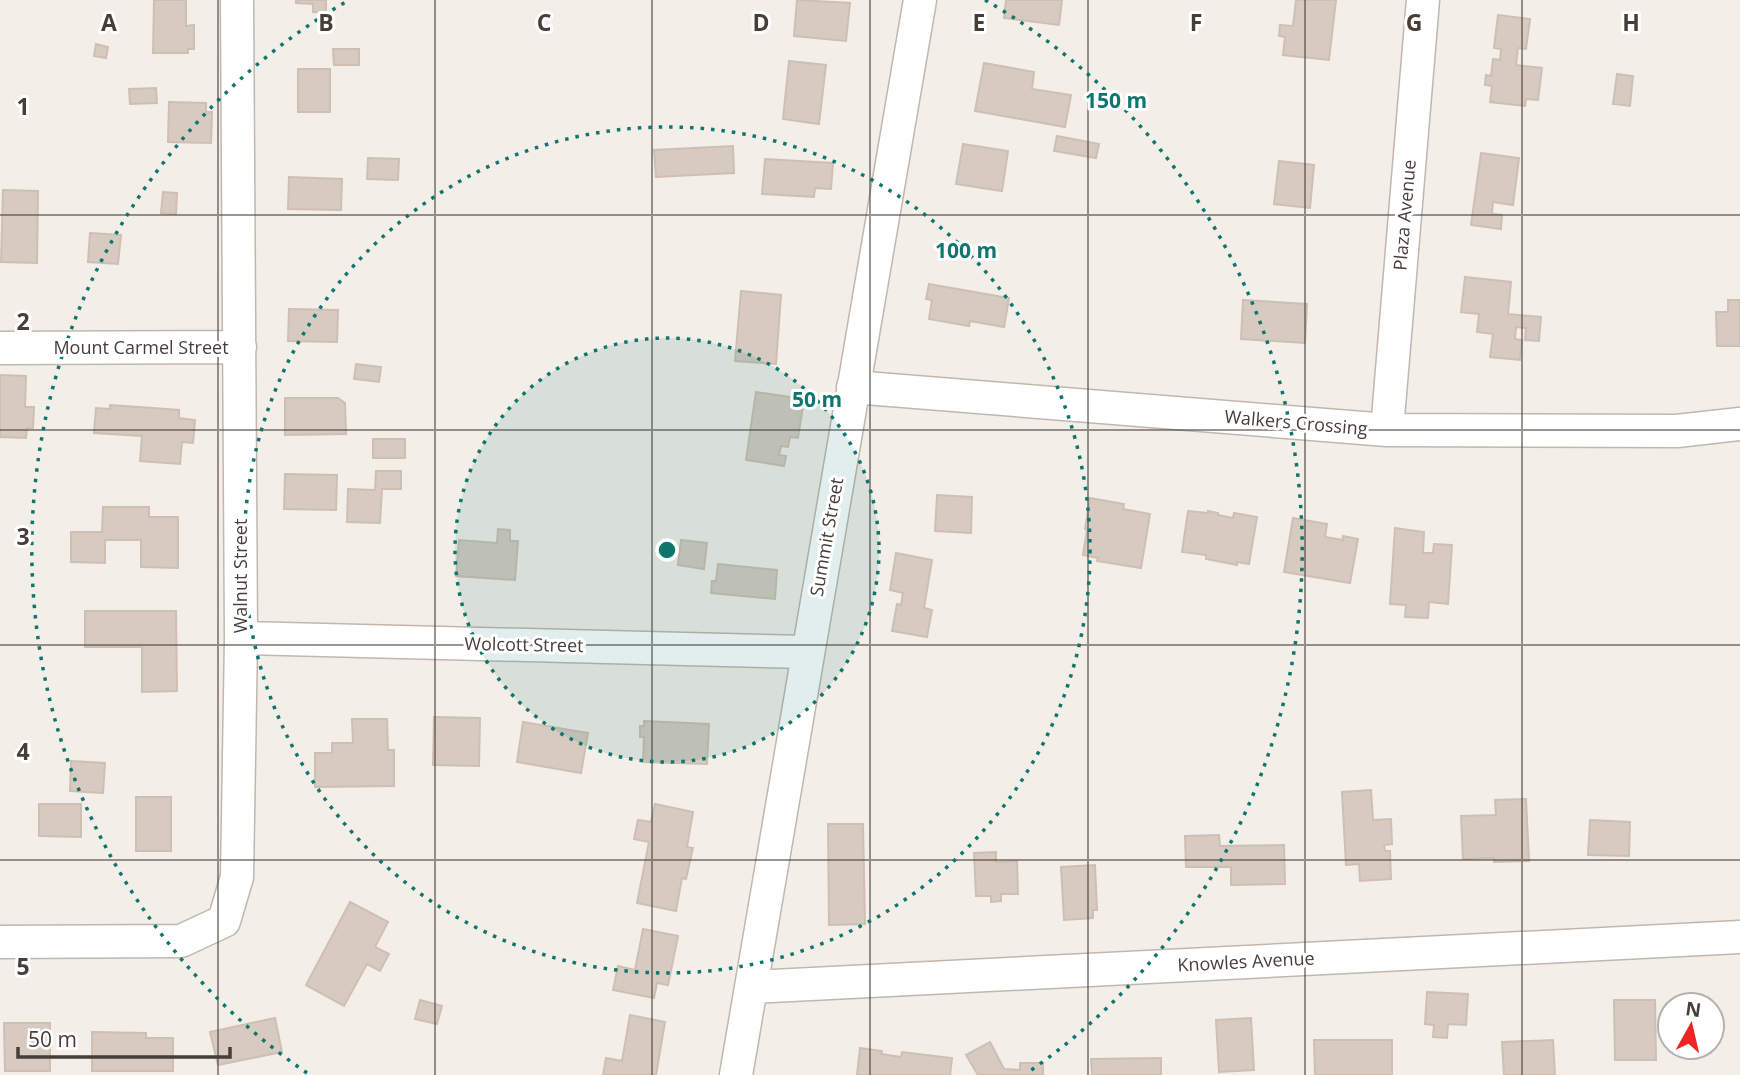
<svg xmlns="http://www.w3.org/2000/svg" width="1740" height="1075" font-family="'Open Sans',sans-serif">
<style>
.building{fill:#d7cbc1;stroke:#cebfb2;stroke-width:2}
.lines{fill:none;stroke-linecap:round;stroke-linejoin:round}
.minor-casing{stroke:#c1b7ae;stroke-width:35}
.minor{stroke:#fff;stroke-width:32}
.grid{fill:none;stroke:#463e37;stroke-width:2;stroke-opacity:0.55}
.ring{fill:none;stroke:#0f766e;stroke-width:3.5;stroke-dasharray:3.5 7}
.labels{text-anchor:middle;stroke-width:6;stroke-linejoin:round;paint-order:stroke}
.street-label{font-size:18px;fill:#463e37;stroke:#fff}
.grid-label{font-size:23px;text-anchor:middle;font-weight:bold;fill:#463e37;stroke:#fff;stroke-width:6;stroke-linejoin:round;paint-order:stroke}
.centre{fill:#0f766e;stroke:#fff;stroke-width:3.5}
.ring-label{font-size:21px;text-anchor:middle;font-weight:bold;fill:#0f766e;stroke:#fff;stroke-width:6;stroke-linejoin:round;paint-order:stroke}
</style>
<rect width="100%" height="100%" fill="#f3eee8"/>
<path class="building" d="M154 0H186V26L194 25V49H188V53H153Z
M296 0H326V13L313 12V4L296 3Z
M797 0 850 3 846 41 794 36Z
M1006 0H1062L1059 25 1004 18Z
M1296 0H1336L1329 60 1283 55 1285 37 1279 36 1280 25 1293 26Z
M1498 15 1530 19 1526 49 1518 48 1516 65 1542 68 1538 100 1526 99 1525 106 1490 102 1492 86 1485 85 1486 75 1491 76 1493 59 1500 60 1501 49 1494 48Z
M96 44 108 47 106 58 94 56Z
M333 49H359V65H334Z
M789 61 826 65 819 124 783 119Z
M984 63 1034 72 1032 89 1071 95 1065 127 975 111Z
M298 69H330V112H298Z
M1617 74 1633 76 1630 106 1613 104Z
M156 88 157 103 130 104 129 89Z
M169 102 206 103V112H212L211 143 168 142Z
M1057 136 1099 144 1096 158 1054 151Z
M963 144 1008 151 1002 191 956 184Z
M733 146 734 173 656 177 654 150Z
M1481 153 1519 158 1513 205 1493 202 1492 214 1502 215 1501 229 1471 225Z
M368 158 399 159 398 180 367 179Z
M765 159 833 163 831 189 815 188 814 197 762 194Z
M1279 161 1314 165 1310 208 1274 204Z
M289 177 342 179 341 210 288 209Z
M3 190 38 191 37 263 1 262Z
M163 192 177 193 176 214 161 213Z
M90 233 121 235 118 264 88 262Z
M1465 277 1511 282 1508 314 1541 317 1539 341 1525 340 1526 328 1516 327 1515 339 1522 340 1520 360 1490 357 1493 334 1477 332 1479 314 1461 312Z
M929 284 1009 298 1004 327 970 321 969 326 929 319 932 300 926 299Z
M741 291 781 295 776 364 735 361Z
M1243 300 1307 304 1305 343 1241 339Z
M1728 300H1740V346H1717L1716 312H1728Z
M289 309 338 310 337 342 288 341Z
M356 364 381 367 379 382 354 379Z
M0 375 26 376 25 407H34L33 428H27L26 438 0 437Z
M756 392 804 399 798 438 790 437 788 447 781 446 779 455 786 456 784 466 746 460Z
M285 398H338L345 403 346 434 285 435Z
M110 405 179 410V418L195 420 193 443 182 442 180 464 140 461 142 436 94 433 96 408 110 409Z
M373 439H405V458H373Z
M376 471H401V489H382L380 523 347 522 348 489 375 490Z
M285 474 337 475 336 510 284 509Z
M937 495 972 497 971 533 935 531Z
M1090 498 1124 504 1123 509 1150 514 1141 568 1097 561 1098 558 1083 555 1087 530 1085 529Z
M103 507H149V517H178V568L141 567V540H105V563L71 562V532H102Z
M1188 511 1208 513V511L1218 513V515L1233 518 1234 513 1257 517 1249 564 1237 562V565L1206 559V555L1182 552Z
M1293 518 1327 524 1325 537 1343 540V536L1358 539 1350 583 1284 572Z
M1395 528 1424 532 1423 553H1433L1434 544 1452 545 1448 604 1429 602 1428 618 1405 617 1406 605 1390 604Z
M498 529 510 530V541H518L515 580 456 576 459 540 497 543Z
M681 540 707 543 704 569 678 565Z
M896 553 932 560 924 608 932 610 927 637 892 631 897 604 901 605 903 593 890 590Z
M718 564 777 570 775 599 711 593 712 581H716Z
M85 611H176L177 691 142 692V647H85Z
M434 717 480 718 479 766 433 765Z
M352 719H387L388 750H394V786L315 787V753H332V743H353Z
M644 721 709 724 707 764 643 762 644 737H640V726H644Z
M523 722 588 733 581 773 517 762Z
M71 761 105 763 103 793 70 791Z
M1371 790 1373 820 1391 819 1392 844 1384 845 1385 851H1390L1391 879 1360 881 1359 864 1346 865 1342 792Z
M136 797H171V851H136Z
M1526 799 1529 861 1494 862V858L1463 859 1461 816 1496 815 1495 800Z
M39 804H81V837L39 836Z
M655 804 693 812 687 847 693 848 686 879 682 878 676 911 637 903 649 842 634 839 638 820 651 822Z
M1590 820 1630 822 1629 856 1588 855Z
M828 824H863L865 924 829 925Z
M1219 835 1220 846 1284 845 1285 884 1231 885V867H1186L1185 836Z
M996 852V862L1017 861 1018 894H1001V901L991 902V896H976L974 853Z
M1095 865 1097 910H1093V918L1064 920 1061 867Z
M350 902 388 922 375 947 389 954 380 971 367 964 344 1006 306 985Z
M643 929 678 936 668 985 657 983 654 998 613 990 618 966 635 970Z
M1427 992 1468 994 1466 1025 1448 1024 1447 1038 1433 1037 1434 1025 1425 1024Z
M420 1000 442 1006 437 1024 415 1019Z
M1614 1000H1655L1656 1060H1615Z
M630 1015 665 1022 656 1075H603L606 1058 622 1061Z
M275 1018 282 1052 218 1065 210 1032Z
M1251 1018 1254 1070 1219 1072 1216 1020Z
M4 1023H50V1071H5Z
M92 1032 146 1033V1038H173V1071H92Z
M1314 1040H1392V1075H1315Z
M1553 1040 1555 1075H1504L1502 1042Z
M990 1042 1004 1069 1020 1070V1063H1043V1075H978L966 1055Z
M860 1048 882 1051 881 1054 901 1057 902 1052 952 1058 950 1075H857Z
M1161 1058V1075H1092L1091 1059Z"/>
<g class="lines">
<g class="minor-casing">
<path id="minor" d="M0 348 240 347
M853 387 1387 430 1677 431 1740 424
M1387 430 1423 0
M241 638 807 652
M0 942 181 941 224 921 237 877 241 638 237 0
M752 987 1740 937
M736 1075 920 0"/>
</g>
<use href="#minor" class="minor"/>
</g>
<path class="grid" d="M218 0V1075M435 0V1075M652 0V1075M870 0V1075M1088 0V1075M1305 0V1075M1522 0V1075M0 215H1740M0 430H1740M0 645H1740M0 860H1740"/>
<circle cx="667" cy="550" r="212" fill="#0f766e" fill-opacity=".12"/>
<g class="ring">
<circle cx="667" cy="550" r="212"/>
<circle cx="667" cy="550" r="423"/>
<path d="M307 1073A635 635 0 0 1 349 0M985 0A635 635 0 0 1 1027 1073"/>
</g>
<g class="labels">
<g class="street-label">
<text transform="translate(1405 215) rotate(-85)" y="6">Plaza Avenue</text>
<text x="141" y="354">Mount Carmel Street</text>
<text transform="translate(1296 423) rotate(5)" y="6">Walkers Crossing</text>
<text transform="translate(827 537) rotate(-80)" y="6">Summit Street</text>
<text transform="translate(241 576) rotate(-90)" y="6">Walnut Street</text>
<text transform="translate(524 645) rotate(1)" y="6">Wolcott Street</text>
<text transform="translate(1246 962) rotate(-3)" y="6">Knowles Avenue</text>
</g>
</g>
<g class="grid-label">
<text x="109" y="31">A</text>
<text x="326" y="31">B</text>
<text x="544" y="31">C</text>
<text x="761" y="31">D</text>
<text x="979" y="31">E</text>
<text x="1196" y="31">F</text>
<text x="1414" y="31">G</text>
<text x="1631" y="31">H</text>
<text x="23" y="115">1</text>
<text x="23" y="330">2</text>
<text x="23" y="545">3</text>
<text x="23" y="760">4</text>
<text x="23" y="975">5</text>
</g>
<circle cx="667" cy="550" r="10" class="centre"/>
<g class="ring-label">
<text x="1116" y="108">150 m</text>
<text x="966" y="258">100 m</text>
<text x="817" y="407">50 m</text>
</g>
<g transform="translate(1691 1026) rotate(8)"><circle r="33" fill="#ffffff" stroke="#b5b2af" stroke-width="2"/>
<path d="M0-5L12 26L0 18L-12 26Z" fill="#ee2524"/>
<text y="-10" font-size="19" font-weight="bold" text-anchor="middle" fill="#463e37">N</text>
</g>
<path d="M18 1047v10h212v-10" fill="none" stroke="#463e37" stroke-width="3.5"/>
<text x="28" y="1047" font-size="21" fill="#463e37" stroke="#ffffff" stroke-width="5" paint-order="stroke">50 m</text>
</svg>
